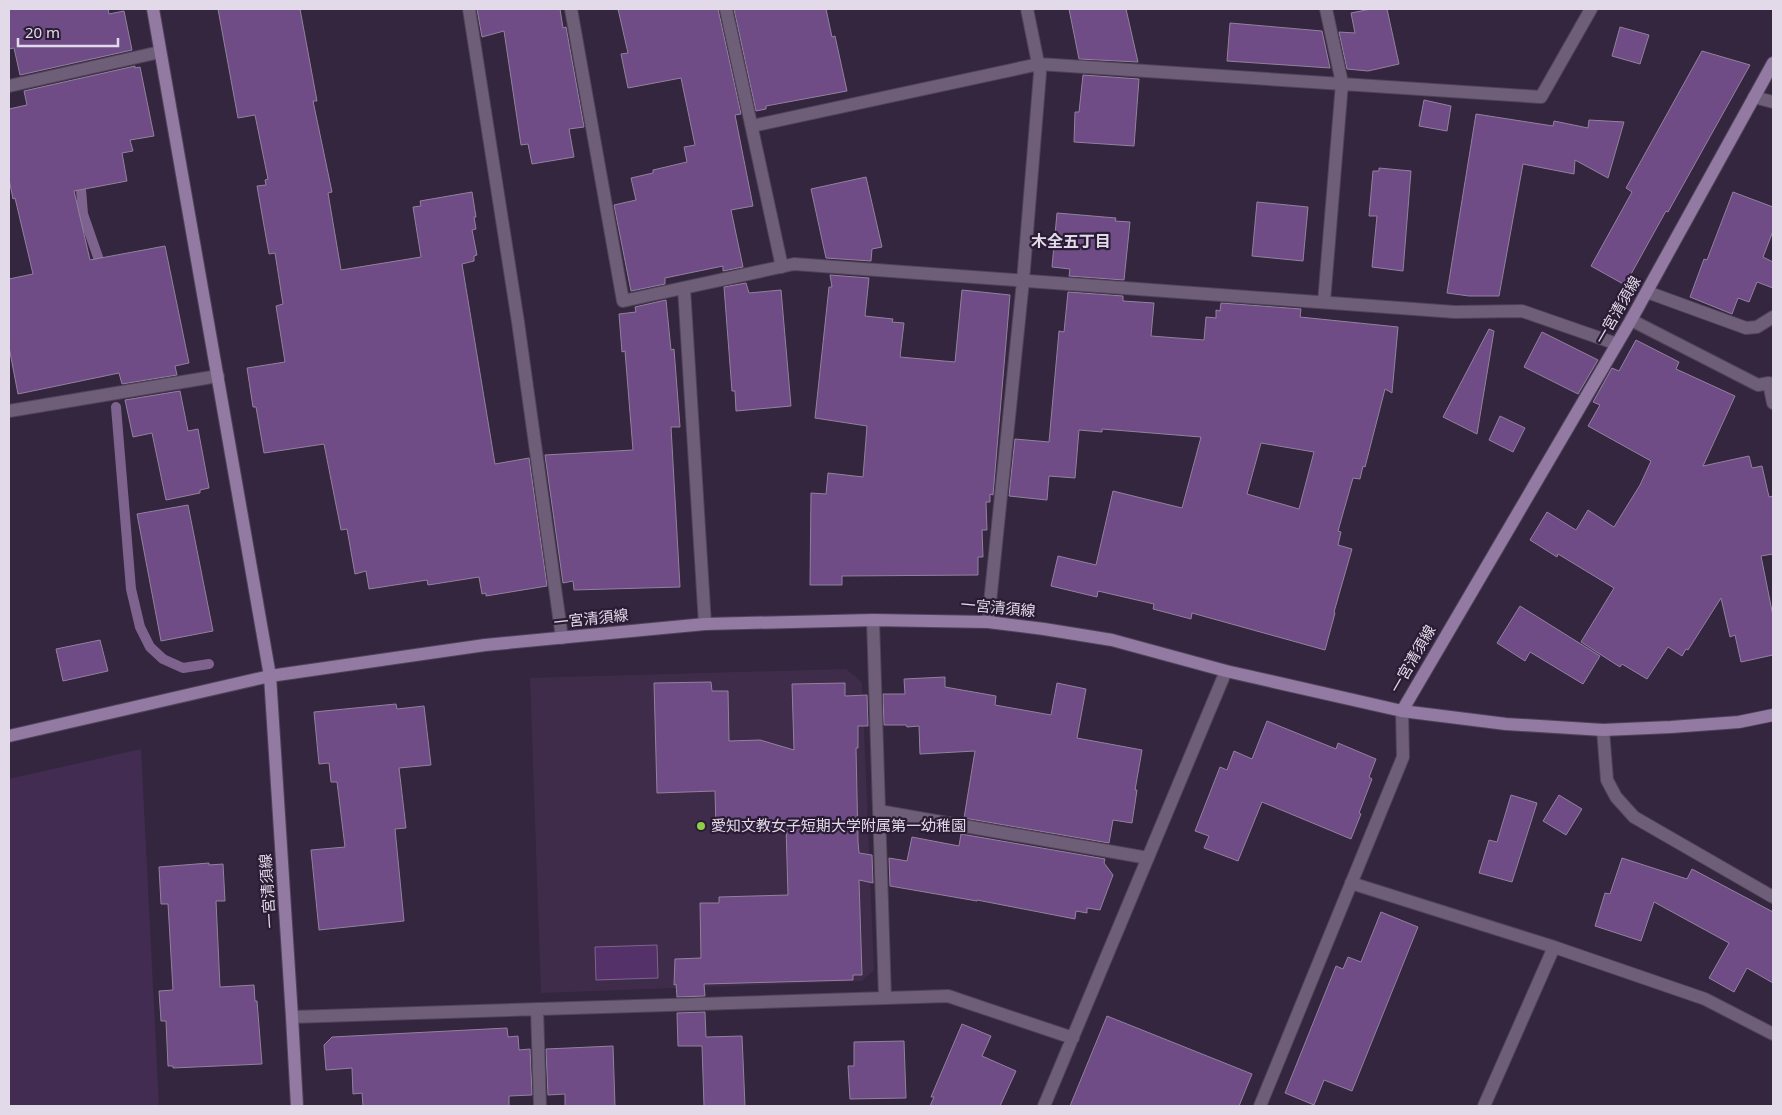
<svg xmlns="http://www.w3.org/2000/svg" width="1782" height="1115" font-family="'Noto Sans','Noto Sans JP',sans-serif">
<style>
.built{fill:#3f2c4b}
.green{fill:#432c52}
.water{fill:#543169;stroke:#7f638f}
.lines{fill:none;stroke-linecap:round;stroke-linejoin:round}
.stream{stroke:#7f638f;stroke-width:10}
.building{fill:#6f4c86;stroke:#92819e;fill-rule:evenodd}
.lane-casing{stroke:#504359;stroke-width:14}
.street-casing{stroke:#504359;stroke-width:14}
.secondary-casing{stroke:#504359;stroke-width:14}
.lane{stroke:#6e5e78;stroke-width:12}
.street{stroke:#6e5e78;stroke-width:12}
.secondary{stroke:#927aa3;stroke-width:12}
.poi-dot{fill:#8cce45;stroke:#2a1c34;stroke-width:2}
.labels{text-anchor:middle;stroke-width:4.5;stroke-linejoin:round;paint-order:stroke}
.street-label{font-size:15px;fill:#e2d9e9;stroke:#2a1c34}
.poi-label{font-size:15px;fill:#e2d9e9;stroke:#2a1c34;text-anchor:start}
.neighbourhood-label{font-size:16px;font-weight:bold;fill:#e2d9e9;stroke:#2a1c34}
</style>
<rect width="100%" height="100%" fill="#34263e"/>
<!-- built -->
<path class="built" d="M846,669L862,682L874,970L862,981L541,993L530,678Z"/>
<!-- green -->
<path class="green" d="M141,749L159,1106H9V779Z"/>
<!-- water -->
<path class="water" d="M657,945L658,978L596,980L595,947Z"/>
<g class="lines">
<!-- stream -->
<path class="stream" d="M80,177L83,214L99,260L101,272
M116,407L131,589L140,627L150,647L163,659L183,668L209,664"/>
</g>
<!-- building -->
<path class="building" d="M9,9H108L109,14L124,11L132,50L20,75L14,48L9,49Z
M218,9H300L317,101H313L332,192L328,193L341,270L421,257L413,207L421,206L420,201L472,192L476,217H474L476,229L472,230L477,255L474,256V261L462,264L495,464L529,458L547,586L486,596V593L482,594L479,577L428,585L427,580L369,589L366,571L355,574L347,529L341,530L324,444L264,453L256,407H253L247,368L285,362L276,306L283,304L275,253L269,254L257,186L266,185L265,180L268,179L255,115L238,118Z
M477,9H560L563,28L566,27L584,127L569,129L574,157L532,164L528,144L521,145L504,31L482,37Z
M618,9H718L741,114L735,115L753,206L731,210L743,267L723,271V266L665,278V284L631,291L614,205L636,200L631,178L653,173V170L687,162L684,147L695,145L681,78L628,88L621,54L628,53Z
M734,9H826L832,37L835,36L847,91L766,106V109L756,111Z
M1069,9H1126L1138,62L1079,59Z
M1371,9H1387L1399,64L1368,71L1347,69L1339,32L1355,33L1351,13Z
M1230,23L1322,31L1330,68L1227,61Z
M1620,27L1649,35L1640,64L1612,56Z
M1702,51L1750,65L1668,212L1666,211L1625,285L1591,266L1632,192L1626,188Z
M135,66V68L140,67L154,136L130,140L133,151L122,153L127,181L74,191L90,260L165,246L189,363L175,366L177,375L122,384L119,373L18,394L9,347V279L33,274L15,198L13,199L9,179V109L27,105L24,91Z
M1083,75L1139,79L1134,146L1074,142L1075,112H1079Z
M1424,100L1451,106L1447,131L1419,126Z
M1476,114L1553,126L1554,121L1588,128L1589,120L1624,122L1608,178L1575,160L1574,174L1523,164L1499,296H1469L1447,293Z
M1379,168L1411,171L1403,271L1372,267L1377,216H1369L1373,171H1379Z
M866,177L882,247L872,249L871,261L826,258L811,189Z
M1733,192L1773,207V231L1763,257L1773,262V288L1757,282L1749,302L1738,298L1732,314L1690,297L1704,259L1707,260Z
M1257,202L1308,207L1303,261L1252,256Z
M1057,213L1116,218L1115,221L1130,222L1124,280L1069,276L1070,269L1052,267Z
M830,275L869,278L865,316L893,319L892,322L904,323L900,357L955,362L962,290L1010,295L993,495L990,494V502H986L987,530H982L983,557H978V575L842,576V585H810L811,493L826,494L828,473L863,477L867,426L815,418L829,287H832Z
M746,283L749,293L781,290L791,406L736,411L735,391H732L724,287Z
M1068,292L1123,296V301L1154,303L1151,336L1204,340L1206,317L1216,318V310L1220,311L1221,303L1301,309L1300,317L1398,327L1392,393L1385,389L1365,467L1363,466L1360,479L1353,478L1338,531L1341,532L1338,545L1352,549L1334,612L1335,613L1325,650L1192,613L1191,619L1153,609L1154,604L1098,591L1097,597L1051,586L1058,556L1096,565L1113,491L1182,508L1201,437L1102,429V432L1079,430L1075,478L1049,476L1047,500L1009,496L1015,439L1049,442L1059,331L1064,332ZM1261,443L1314,452L1299,509L1247,494Z
M666,300L671,350L674,349L680,427H671L680,587L574,590L573,581L563,583L545,455L633,450L625,351L622,352L619,314L636,312L635,307Z
M1489,329L1494,331L1477,434L1443,417Z
M1542,332L1598,360L1578,394L1524,367Z
M1636,340L1679,362L1676,369L1735,396L1703,466L1749,456L1752,468L1762,466L1769,497L1773,496V554L1761,556L1773,616V655L1741,662L1735,635L1730,637L1721,598L1688,650L1686,649L1682,656L1668,647L1647,679L1622,664L1620,667L1581,642L1614,588L1558,554L1557,557L1530,540L1547,512L1576,530L1588,510L1614,527L1640,485L1651,461L1588,426L1600,405L1593,402L1612,368L1619,371Z
M180,391L188,431L198,429L209,488L200,490V493L166,500L152,433L133,437L125,400Z
M1500,416L1525,428L1513,452L1489,440Z
M188,505L213,631L161,641L137,514Z
M1520,606L1600,656L1583,684L1530,652L1525,661L1497,643Z
M100,640L108,671L63,681L56,649Z
M945,677V687L996,696L995,705L1051,715L1057,683L1086,689L1077,738L1142,750L1135,790H1137L1132,823L1113,820L1109,843L964,818L975,751L920,754L919,726L907,727L906,725H884L883,694H905L904,679Z
M711,682L712,691H728L729,741L760,740L794,750L792,684L845,683V696L867,695L868,726H858V748H856L858,842L859,853L872,855L873,883L859,880L862,975H853V980L704,984L705,996L677,997L676,984L674,985L675,959L701,958L700,903H719V897L788,895L786,826L716,828L715,791L657,793L654,683Z
M396,704L397,709L424,706L431,765L399,768L406,828L395,829L404,921L319,930L311,850L345,847L337,782H331L329,763L319,764L314,712Z
M1267,721L1336,749L1338,743L1376,759L1369,777L1372,779L1359,813L1361,814L1351,839L1262,802L1238,861L1204,848L1209,836L1195,831L1220,767L1227,770L1234,751L1252,759Z
M1511,795L1537,803L1512,882L1479,873L1489,840L1497,842Z
M1559,795L1582,809L1566,835L1543,821Z
M961,834L1105,859L1104,863L1113,875L1100,910L1087,908V913L1076,911L1075,919L977,900V901L890,886L889,858L907,861L912,837L959,846Z
M1622,858L1687,879L1692,869L1773,912V983L1747,968L1734,992L1709,978L1729,943L1654,902L1641,941L1595,926L1605,893L1610,894Z
M209,863V865L223,864L225,901H216L220,987L254,985L255,1001H257L262,1064L173,1068V1066H168L166,1021H161L159,991L173,990L168,904H161L159,867Z
M1381,912L1418,927L1352,1091L1324,1080L1314,1105L1285,1093L1336,966L1343,969L1348,957L1361,962Z
M705,1012L706,1037L742,1036L745,1106H704L702,1046H678L677,1013Z
M1107,1016L1252,1074L1239,1106H1070Z
M962,1024L991,1036L982,1056L1016,1071L1000,1106H930L934,1097H931Z
M507,1028L508,1037L518,1036L519,1050L530,1049L532,1095L509,1096V1106H363L362,1093L353,1094L352,1068L326,1070L324,1045L332,1037Z
M904,1041L906,1098L850,1099L848,1066H854V1042Z
M613,1046L615,1106H565V1094L548,1095L546,1049Z"/>
<g class="lines">
<defs>
<path id="lane" d="M1647,292L1746,328L1757,327L1773,317"/>
<path id="street" d="M469,9L518,322L562,638
M571,9L623,301L794,264L1455,312L1522,311L1617,344
M726,9L782,267
M9,86L160,52
M1754,97L1773,102
M752,126L1039,64L1541,97L1591,9
M684,288L705,624
M1324,302L1342,83L1326,9
M1631,320L1758,385L1769,383L1773,403
M9,411L218,376
M873,620L885,998
M988,622L1023,281L1040,73L1027,9
M1603,730L1607,780L1616,797L1634,817L1773,897
M879,811L1148,858
M1351,883L1554,947L1705,999L1773,1034
M537,1009L540,1106
M292,1017L948,996L1073,1038
M1044,1106L1226,671
M1260,1106L1403,757L1402,711
M1484,1106L1554,947"/>
<path id="secondary" d="M153,9L270,676L292,1017L297,1106
M1402,711L1631,320L1773,63
M9,736L270,676L485,645L705,624L873,620L988,622L1044,629L1112,640L1226,671L1402,711L1506,724L1603,730L1671,727L1739,722L1773,715"/>
</defs>
<!-- lane casing -->
<use href="#lane" class="lane-casing"/>
<!-- street casing -->
<use href="#street" class="street-casing"/>
<!-- secondary casing -->
<use href="#secondary" class="secondary-casing"/>
<!-- lane -->
<use href="#lane" class="lane"/>
<!-- street -->
<use href="#street" class="street"/>
<!-- secondary -->
<use href="#secondary" class="secondary"/>
</g>
<!-- markers -->
<circle class="poi-dot" cx="701" cy="826" r="5"/>
<g class="labels">
<!-- street labels -->
<g class="street-label">
<text transform="translate(1618 310) rotate(-60)" y="5">一宮清須線</text>
<text transform="translate(998 608) rotate(5)" y="5">一宮清須線</text>
<text transform="translate(591 619) rotate(-6)" y="5">一宮清須線</text>
<text transform="translate(1413 659) rotate(-60)" y="5">一宮清須線</text>
<text transform="translate(268 891) rotate(-94)" y="5">一宮清須線</text>
</g>
<!-- poi labels -->
<g class="poi-label">
<text x="711" y="831">愛知文教女子短期大学附属第一幼稚園</text>
</g>
<!-- neighbourhood labels -->
<g class="neighbourhood-label">
<text x="1071" y="247">木全五丁目</text>
</g>
</g>
<!-- border -->
<rect width="1782" height="1115" fill="none" stroke="#e2d9e9" stroke-width="20"/>
<!-- scale -->
<path d="M18 38v8h100v-8" fill="none" stroke="#e2d9e9" stroke-width="2.5"/>
<text x="25" y="38" font-size="15" fill="#e2d9e9" stroke="#2a1c34" stroke-width="4" paint-order="stroke">20 m</text>
</svg>
